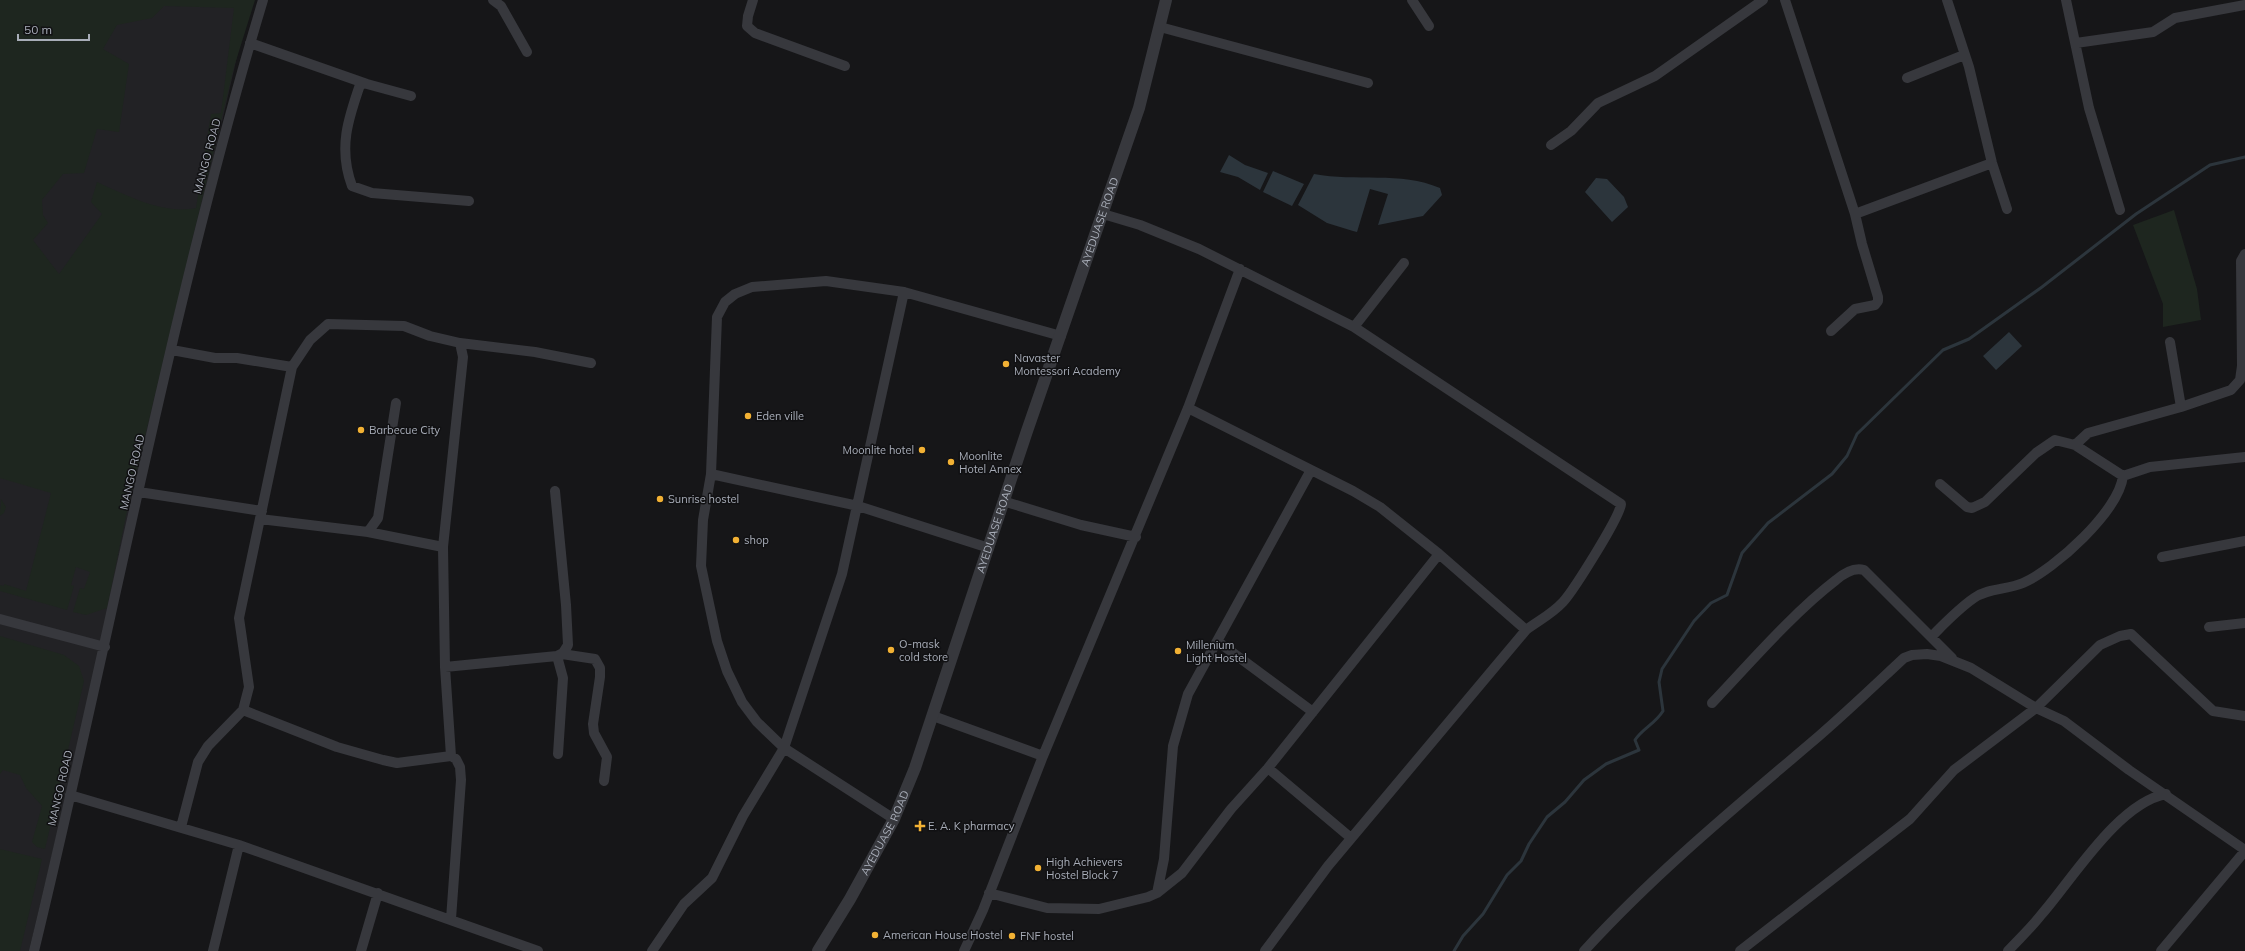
<svg xmlns="http://www.w3.org/2000/svg" width="2245" height="951" font-family="Mulish,sans-serif">
<style>
.built{fill:#222225}
.green{fill:#1e261f;fill-rule:evenodd}
.water{fill:#2c353c}
.lines{fill:none;stroke-linecap:round;stroke-linejoin:round}
.stream{stroke:#2c353c;stroke-width:3}
.minor{stroke:#37383d;stroke-width:10}
.tertiary{stroke:#37383d;stroke-width:12}
.poi-dot{fill:#f2b134;stroke:#111113;stroke-width:1.5}
.labels{text-anchor:middle;stroke-width:3;stroke-linejoin:round;paint-order:stroke}
.street-label{font-size:11px;fill:#a8adb8;stroke:#111113}
.poi-label{font-size:11px;fill:#a8adb8;stroke:#111113;text-anchor:start}
</style>
<rect width="100%" height="100%" fill="#161618"/>
<!-- built -->
<path class="built" d="M0,0H250L83,726L29,951H0Z"/>
<!-- green -->
<path class="green" d="M0,0H255L234,67L127,511L107,608L86,615L73,612L80,588L84,589L90,572L76,567L71,585L74,586L67,610L0,591V585L4,586V584L26,591L51,493L0,478ZM164,6L234,8L221,113L211,114L196,208C163,215 126,195 97,182L91,202L102,214L59,274L33,240L48,223L43,215L42,200L63,174L84,173L97,129L119,132L129,64L103,49L117,25L152,18Z
M2174,210L2197,289L2201,320L2163,327V304L2133,225Z
M1,499L6,507L4,513L0,516Z
M0,636L64,655L79,666L84,681L45,849L37,847L32,842L42,806L26,788L20,775L3,770L0,774Z
M0,849L42,859L20,951H0Z"/>
<!-- water -->
<path class="water" d="M1229,155L1245,165L1268,173L1260,190L1238,177L1220,172Z
M1273,171L1304,184L1292,206L1263,192Z
M1314,174C1356,182 1400,171 1440,188L1442,195L1423,216L1378,225L1388,194L1370,189L1357,232L1353,231L1327,223L1298,205Z
M1596,178L1607,179L1624,197L1628,207L1612,222L1585,192Z
M2009,332L2022,346L1996,370L1983,356Z"/>
<g class="lines">
<!-- stream -->
<path class="stream" d="M1454,951L1463,936L1483,914L1507,875L1521,861L1529,844L1547,817L1565,802L1584,780L1606,764L1639,750L1635,740C1643,728 1655,724 1663,711L1659,682L1662,669L1694,621L1711,603L1727,595L1742,553L1768,523L1832,474L1847,456L1857,434L1943,350L1969,339L2042,287L2136,214L2210,165L2245,157"/>
<!-- minor -->
<path class="minor" d="M493,0L501,6L527,52
M753,0L748,16L747,26L755,33L845,66
M1412,0L1429,26
M1785,0L1855,214L1862,244L1878,297V301L1875,305L1855,309L1831,331
M1947,0L1969,67L1992,163L2007,209
M2066,0L2089,108L2120,210
M1160,27L1368,83
M250,43L367,84L411,96
M2076,43L2153,32L2175,18L2245,5
M1907,78L1964,55
M361,82C348,119 338,148 352,186L372,193L469,201
M1551,145L1571,131L1598,103L1655,76L1763,0
M1103,214L1140,225L1199,249L1354,327L1621,504C1620,517 1573,591 1563,602C1552,614 1538,621 1526,630L1328,866L1265,951
M1855,214L1992,163
M1354,327L1404,263
M172,350L215,358H237L292,367
M2181,407L2231,390L2240,380L2242,366L2241,261L2245,254
M1188,408L1353,491L1380,507L1439,554L1526,630
M2075,445L2088,433L2181,407L2170,342
M711,474L858,506L989,548
M1940,484L1967,507L1972,508L1985,502L2036,453L2055,440L2075,445L2123,476L2150,467L2245,457
M139,492L262,511
M1003,501L1081,525L1136,537
M260,519L368,532L443,547
M368,532L378,518L396,403
M2162,557L2245,541
M0,619L105,647
M2209,627L2245,623
M1931,637C1944,624 1958,609 1974,598C1988,588 2007,590 2023,583C2055,569 2119,511 2123,476
M1217,641L1313,712
M562,654L595,659L600,668V677L593,724L594,733L607,757L604,781
M557,656L563,678L558,754
M445,667L557,656L563,653L568,645L566,605L555,491
M1712,703C1750,663 1793,613 1836,580C1843,574 1854,567 1864,570L1952,658
M243,710L337,747L383,760L397,763L451,756L456,759L460,767L461,780L451,919
M933,716L1043,756
M451,756L445,667L443,547L463,357L460,343
M1268,768L1351,838
M70,795L239,845L538,951
M894,819L784,748L757,722L742,702L727,671L717,641L701,566L703,520L711,474L717,317L725,302L735,294L752,287L826,281L904,292L1061,336
M181,827L198,762L208,746L243,710L249,687L239,618L292,367L310,340L328,324L404,326L430,336L460,343L535,352L591,363
M989,893L1047,908L1099,909L1148,897L1157,893L1182,873L1231,809L1268,768L1439,554
M1157,893L1164,859L1173,746L1188,694L1311,470
M34,951C111,634 169,312 263,0
M213,951L239,845
M361,951L378,893
M652,951L684,904L712,878L743,816L784,748L842,574L904,292
M964,951L983,910L1043,756L1188,408L1240,269
M1584,951C1656,872 1738,805 1819,736C1848,711 1876,684 1904,658L1912,655L1927,654L1941,656L1971,668L2036,708L2064,721L2129,770L2245,850
M1740,951L1910,819L1954,770L2036,708L2100,645L2120,636L2131,634L2213,711L2245,716
M2008,951C2019,939 2031,928 2041,915C2072,880 2118,803 2166,794
M2161,951L2245,851"/>
<!-- tertiary -->
<path class="tertiary" id="s1" d="M818,951L850,899L894,819L915,768L1027,431L1139,108L1166,0"/>
</g>
<!-- markers -->
<g class="poi-dot">
<circle cx="1006" cy="364" r="4"/>
<circle cx="748" cy="416" r="4"/>
<circle cx="361" cy="430" r="4"/>
<circle cx="922" cy="450" r="4"/>
<circle cx="951" cy="462" r="4"/>
<circle cx="660" cy="499" r="4"/>
<circle cx="736" cy="540" r="4"/>
<circle cx="891" cy="650" r="4"/>
<circle cx="1178" cy="651" r="4"/>
<path d="M918 820h4v4h4v4h-4v4h-4v-4h-4v-4h4z"/>
<circle cx="1038" cy="868" r="4"/>
<circle cx="875" cy="935" r="4"/>
<circle cx="1012" cy="936" r="4"/>
</g>
<g class="labels">
<!-- street labels -->
<g class="street-label">
<text transform="translate(207 156) rotate(-75)" y="4">MANGO ROAD</text>
<text dy="4" stroke="none"><textPath href="#s1" startOffset="784">AYEDUASE ROAD</textPath></text>
<text transform="translate(132 472) rotate(-77)" y="4">MANGO ROAD</text>
<text dy="4" stroke="none"><textPath href="#s1" startOffset="460">AYEDUASE ROAD</textPath></text>
<text transform="translate(60 788) rotate(-77)" y="4">MANGO ROAD</text>
<text dy="4" stroke="none"><textPath href="#s1" startOffset="136">AYEDUASE ROAD</textPath></text>
</g>
<!-- poi labels -->
<g class="poi-label">
<text x="1014" y="362">Navaster<tspan x="1014" dy="13">Montessori Academy</tspan></text>
<text x="756" y="420">Eden ville</text>
<text x="369" y="434">Barbecue City</text>
<text x="914" y="454" text-anchor="end">Moonlite hotel</text>
<text x="959" y="460">Moonlite<tspan x="959" dy="13">Hotel Annex</tspan></text>
<text x="668" y="503">Sunrise hostel</text>
<text x="744" y="544">shop</text>
<text x="899" y="648">O-mask<tspan x="899" dy="13">cold store</tspan></text>
<text x="1186" y="649">Millenium<tspan x="1186" dy="13">Light Hostel</tspan></text>
<text x="928" y="830">E. A. K pharmacy</text>
<text x="1046" y="866">High Achievers<tspan x="1046" dy="13">Hostel Block 7</tspan></text>
<text x="883" y="939">American House Hostel</text>
<text x="1020" y="940">FNF hostel</text>
</g>
</g>
<!-- scale -->
<path d="M18 34v6h71v-6" fill="none" stroke="#a8adb8" stroke-width="2"/>
<text x="24" y="34" font-size="12" fill="#a8adb8" stroke="#111113" stroke-width="3" paint-order="stroke">50 m</text>
</svg>
